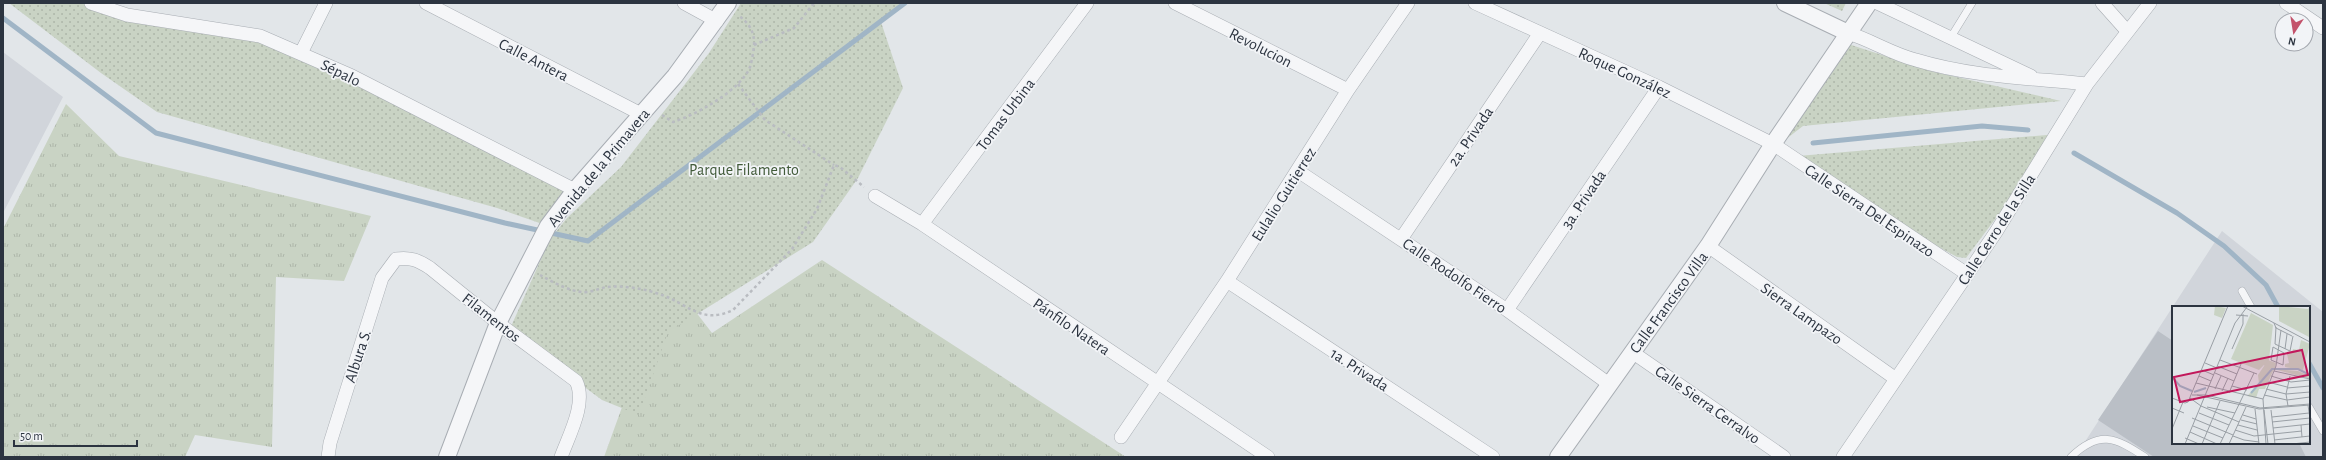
<svg xmlns="http://www.w3.org/2000/svg" width="2326" height="460" font-family="'Alegreya Sans',sans-serif">
<style>
.built{fill:#d1d5db;fill-rule:evenodd}
.grass{fill:url(#grass-tufts)}
.park{fill:url(#park-dots)}
.lines{fill:none;stroke-linecap:round;stroke-linejoin:round}
.stream{stroke:#a0b5c6;stroke-width:5}
.building{fill:#babfc6}
.service-casing{stroke:#a8adb3;stroke-width:8}
.minor-casing{stroke:#a8adb3;stroke-width:14}
.tertiary-casing{stroke:#a8adb3;stroke-width:18}
.path{stroke:#b9bcc1;stroke-width:2.5;stroke-dasharray:3 3;stroke-linecap:butt}
.service{stroke:#f5f6f8;stroke-width:7}
.minor{stroke:#f5f6f8;stroke-width:13}
.tertiary{stroke:#f5f6f8;stroke-width:16}
.labels{text-anchor:middle;stroke-width:3.5;stroke-linejoin:round;paint-order:stroke}
.street-label{font-size:16px;fill:#2c3440;stroke:#f2f4f7}
.park-label{font-size:16px;fill:#425b3a;stroke:#f2f4f7}
.inset-river{fill:none;stroke:#a0b5c6;stroke-width:2}
.inset-road{fill:none;stroke:#999fa5;stroke-width:1}
.view{fill:#c2185b;fill-opacity:0.15;stroke:#c2185b;stroke-width:2}
.inset-edge{fill:none;stroke:#2c3440;stroke-width:2}
</style>
<defs>
<pattern id="grass-tufts" width="24" height="20" patternUnits="userSpaceOnUse"><rect width="24" height="20" fill="#c9d3c4"/><path d="M3 7l-1-3M5 7V3M7 7l1-3M15 17l-1-3M17 17v-4M19 17l1-3" fill="none" stroke="#adb6a9"/></pattern>
<pattern id="park-dots" width="8" height="8" patternUnits="userSpaceOnUse"><rect width="8" height="8" fill="#c9d3c4"/><path d="M2 2h.1M6 6h.1" fill="none" stroke="#adb6a9" stroke-width="1.8" stroke-linecap="round"/></pattern>
</defs>
<rect width="100%" height="100%" fill="#e2e6e9"/>
<!-- built -->
<path class="built" d="M3,52L63,97L3,213Z
M2222,231L2323,312V457H2075ZM2173,307H2309V443H2173Z"/>
<!-- grass -->
<path class="grass" d="M66,104L119,156L371,216L344,281L276,277L272,447L195,435L185,457H3V229Z
M822,260L1126,457H604L669,277L712,333Z"/>
<!-- park -->
<path class="park" d="M9,3H91L260,36L575,190L548,226L497,208L157,112L101,73Z
M741,3H905L881,22L903,88L858,178L813,242L668,332L639,415L602,400L509,331L550,239L567,218L621,167L709,53Z
M1824,3H1846L1842,11Z
M1845,43L1935,72L2061,101L1803,126L1781,143Z
M2059,134L1966,258L1957,257L1813,178L1798,156Z"/>
<g class="lines">
<!-- stream -->
<path class="stream" d="M3,18L156,133L505,223L588,241L905,3
M1813,143L1982,126L2028,130
M2074,153L2177,213L2224,246L2266,285L2278,307
M2309,363L2323,388"/>
</g>
<!-- building -->
<path class="building" d="M2158,331L2173,341V443H2299L2306,457H2154L2098,420Z"/>
<g class="lines">
<defs>
<path id="service" d="M1951,37L1972,3
M2242,291L2251,307
M2309,407L2323,431
M2071,457C2099,430 2115,437 2145,457"/>
<path id="minor" d="M91,3L127,15L260,36L352,76L575,190
M426,3L643,115
M684,3L717,21
M1175,3L1348,90
M1475,3L1659,87L1773,144L1967,274
M1877,3L2031,76
M2102,3L2127,31
M2286,3L2323,28
M1848,33C1871,40 1892,54 1916,60C1972,77 2029,78 2087,84
M301,53L326,3
M1298,171L1507,310L1609,384
M875,196L922,224L1268,457
M922,224L1087,3
M1401,239L1540,33
M1708,246L1896,379
M1227,281L1493,457
M1507,310L1659,87
M1632,352L1784,457
M1121,437L1227,281L1348,90L1408,3
M328,457L330,443L382,278L396,259C410,257 418,260 430,268L498,323L576,381C587,403 569,435 561,457
M1843,457L1996,232L2087,84L2150,3"/>
<path id="tertiary" d="M1785,3L1848,33
M447,457L498,323L548,226L575,190L675,76L728,3
M1558,457L1708,246L1773,144L1869,3"/>
</defs>
<!-- service casing -->
<use href="#service" class="service-casing"/>
<!-- minor casing -->
<use href="#minor" class="minor-casing"/>
<!-- tertiary casing -->
<use href="#tertiary" class="tertiary-casing"/>
<!-- path -->
<path class="path" d="M754,45L794,28L814,3
M738,84L765,120L834,165
M662,115L673,122C696,115 741,90 750,67C752,61 753,53 754,46C755,32 749,23 738,15
M540,275C553,282 568,291 583,292C591,293 599,288 607,287C624,285 646,289 662,295C688,304 702,325 733,310L792,249L817,209L834,165L840,167L864,187"/>
<!-- service -->
<use href="#service" class="service"/>
<!-- minor -->
<use href="#minor" class="minor"/>
<!-- tertiary -->
<use href="#tertiary" class="tertiary"/>
</g>
<g class="labels">
<!-- street labels -->
<g class="street-label">
<text transform="translate(1261 47) rotate(27)" y="6">Revolucion</text>
<text transform="translate(534 59) rotate(27)" y="6">Calle Antera</text>
<text transform="translate(341 72) rotate(26)" y="6">Sépalo</text>
<text transform="translate(1625 72) rotate(25)" y="6">Roque González</text>
<text transform="translate(1005 114) rotate(-53)" y="6">Tomas Urbina</text>
<text transform="translate(1470 136) rotate(-56)" y="6">2a. Privada</text>
<text transform="translate(598 167) rotate(-50)" y="6">Avenida de la Primavera</text>
<text transform="translate(1283 194) rotate(-58)" y="6">Eulalio Guitierrez</text>
<text transform="translate(1583 199) rotate(-56)" y="6">3a. Privada</text>
<text transform="translate(1870 210) rotate(34)" y="6">Calle Sierra Del Espinazo</text>
<text transform="translate(1996 229) rotate(-57)" y="6">Calle Cerro de la Silla</text>
<text transform="translate(1455 275) rotate(34)" y="6">Calle Rodolfo Fierro</text>
<text transform="translate(1668 302) rotate(-54)" y="6">Calle Francisco Villa</text>
<text transform="translate(1802 313) rotate(35)" y="6">Sierra Lampazo</text>
<text transform="translate(492 317) rotate(38)" y="6">Filamentos</text>
<text transform="translate(1072 326) rotate(34)" y="6">Pánfilo Natera</text>
<text transform="translate(357 356) rotate(-72)" y="6">Albura S.</text>
<text transform="translate(1360 369) rotate(33)" y="6">1a. Privada</text>
<text transform="translate(1708 404) rotate(35)" y="6">Calle Sierra Cerralvo</text>
</g>
<!-- park labels -->
<g class="park-label">
<text x="744" y="175">Parque Filamento</text>
</g>
</g>
<!-- overview -->
<g transform="translate(2172 306)">
<rect width="138" height="138" fill="#e2e6e9"/>
<path d="M107,0L136,3L138,0L137,31L107,15ZM79,7L101,19L96,62L92,59L87,64L59,53ZM129,34L138,38L131,64L113,61V58L117,57L115,48L120,47L121,43L127,44Z" fill="#c9d3c4"/>
<path d="M96,54L104,57L103,63L126,65L138,70V73L102,63L93,83H87L84,92L75,90L87,78L86,69Z" fill="#c9d3c4"/>
<path d="M43,0L54,2L50,12L42,9Z" fill="#c9d3c4"/>
<path class="inset-river" d="M0,71L8,80L20,85M22,86L34,82M79,87L100,63H126L138,69"/>
<path class="inset-road" d="M70,0L138,36M64,9L76,10M102,17L104,22L120,30M104,21L103,38L118,45L121,30M101,41L112,47L111,59L99,54ZM60,43L71,18V8M113,43L115,28M48,54L85,68M33,57L45,62M45,60L65,68M30,64L42,69M102,65L138,73M43,67L62,75M27,70L39,75M99,70L119,76L138,74M96,76L115,81M24,77L91,93M60,80L75,84M115,82L138,80M43,83L49,70M94,83L114,88M50,85L56,72M57,87L69,58M114,88L138,86M20,89H34L88,102L138,98M25,89L87,103L138,99M92,89L115,94L138,91M0,92L13,97L16,96L56,0M18,92L29,100L67,116M136,99L138,113M116,100L114,88L118,70M35,101L63,107M0,102L12,107M83,103L87,138M92,104L96,138M99,104L103,138M27,107L57,119M71,109L84,113M100,111L137,107M20,112L61,129M69,114L85,118M100,116L138,112M66,119L85,124M129,119L130,131M21,120L51,132M101,122L138,118M0,123L11,96M63,124L82,130L130,125M18,126L45,138M61,130L72,134L87,136M13,132L27,138M102,134L138,130M13,138L63,17L75,1M30,138L48,95M48,138L82,67M57,138L74,101M94,138L91,93L104,60L109,24M120,138L138,136"/>
<path class="view" d="M130,44L136,69L8,96L2,71Z"/>
<rect width="138" height="138" class="inset-edge"/>
</g>
<!-- border -->
<rect width="2326" height="460" fill="none" stroke="#2c3440" stroke-width="8"/>
<!-- north arrow -->
<g transform="translate(2294 32) rotate(192)"><circle r="19" fill="#f2f4f7" stroke="#a3a7ae"/>
<path d="M0-3L7 15L0 10L-7 15Z" fill="#c3526b"/>
<text y="-6" font-size="11" font-weight="bold" text-anchor="middle" fill="#2c3440">N</text>
</g>
<!-- scale -->
<path d="M14 440v6h123v-6" fill="none" stroke="#2c3440" stroke-width="2"/>
<text x="20" y="440" font-size="12" fill="#2c3440" stroke="#f2f4f7" stroke-width="3" paint-order="stroke">50 m</text>
</svg>
